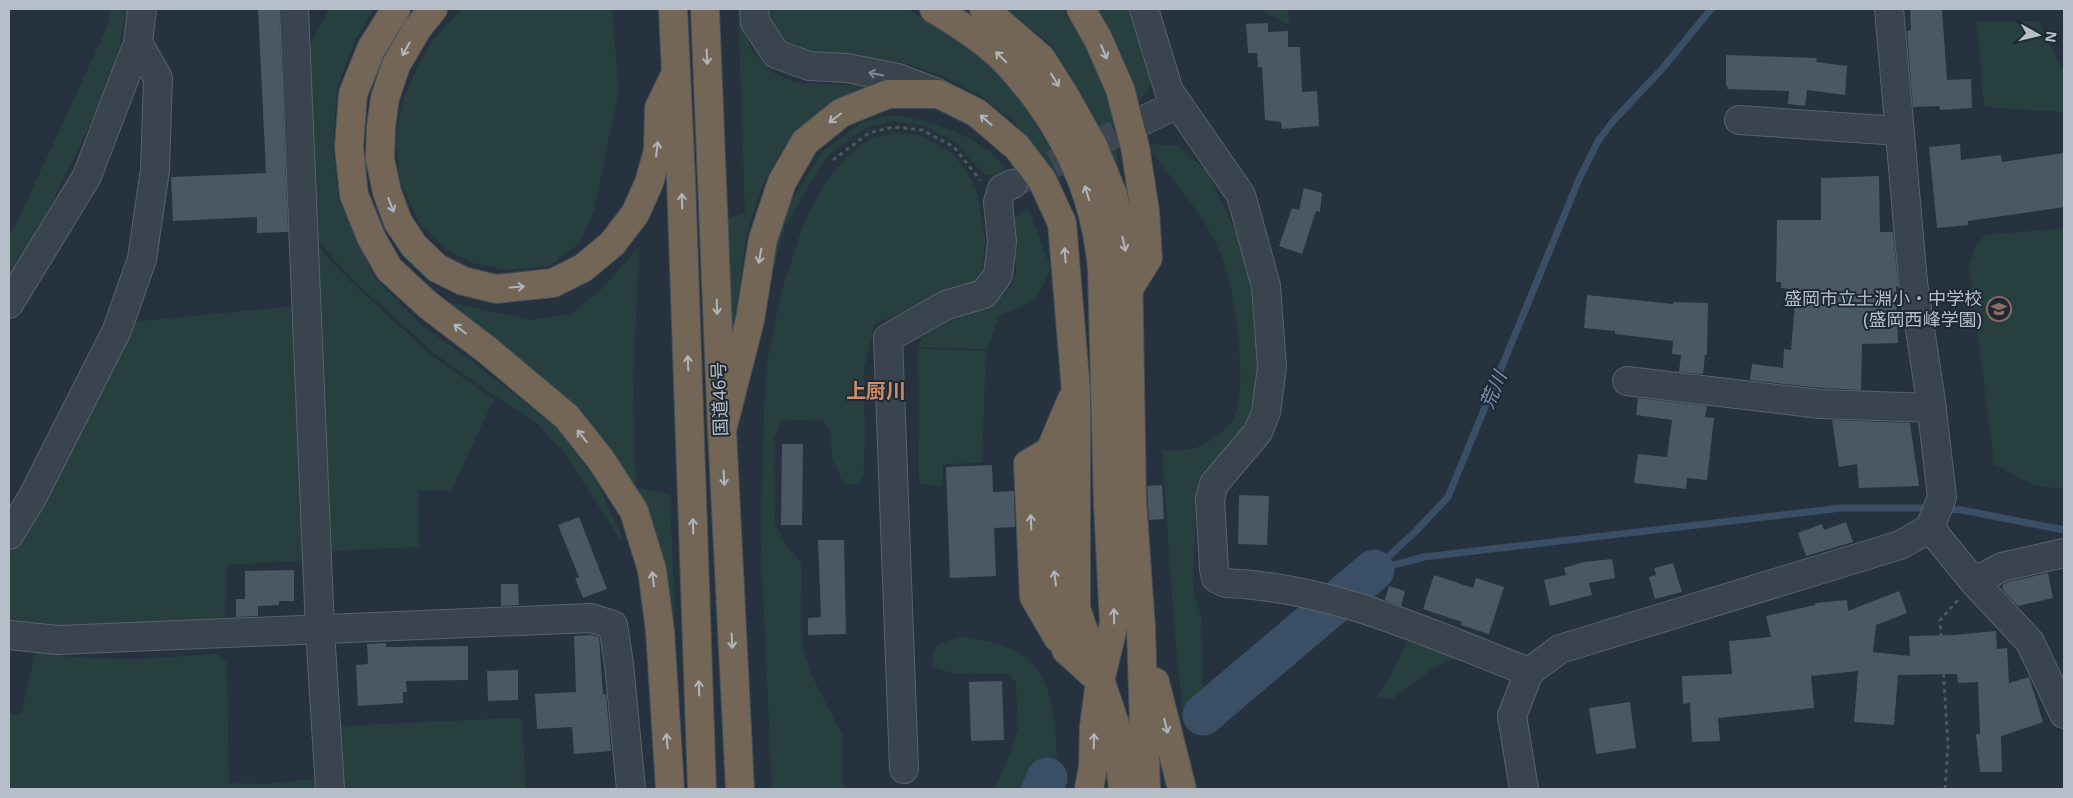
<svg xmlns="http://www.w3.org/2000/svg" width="2073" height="798" font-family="'Noto Sans','Noto Sans JP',sans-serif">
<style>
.green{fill:#283f3f}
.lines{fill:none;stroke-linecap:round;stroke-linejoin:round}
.stream{stroke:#3a4f65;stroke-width:7}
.river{stroke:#3a4f65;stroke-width:41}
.building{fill:#4a5864}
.minor-tunnel{stroke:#3c4753;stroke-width:28;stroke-dasharray:28 14;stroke-linecap:butt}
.minor-casing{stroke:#58626c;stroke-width:30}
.highway-casing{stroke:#454f59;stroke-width:30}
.path{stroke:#465b5c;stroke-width:3;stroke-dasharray:4 4;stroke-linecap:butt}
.minor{stroke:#3a444e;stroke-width:28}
.highway{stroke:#746657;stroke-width:28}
.oneway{stroke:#afb6be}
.oneway2{stroke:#7e8892}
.labels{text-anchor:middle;stroke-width:4;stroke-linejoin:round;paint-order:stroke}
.poi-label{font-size:18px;fill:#b6bfc9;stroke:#1f2933;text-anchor:end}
.street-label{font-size:18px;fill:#b6bfc9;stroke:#1f2933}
.water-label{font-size:19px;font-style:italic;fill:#7792ab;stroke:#1f2933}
.quarter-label{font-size:20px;font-weight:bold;fill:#d18d69;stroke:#1f2933}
</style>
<rect width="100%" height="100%" fill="#26323e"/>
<!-- green -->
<path class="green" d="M111,9H126L120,45L104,95L43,221L9,278V234L16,224L107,27Z
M329,9H374L355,41L337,88L333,148L339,201L375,278L422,326L467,357L561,431L595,479L621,534L622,542L562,450L533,420L497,398L435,354L352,279L314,237L300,63Z
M463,9H612L619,90L594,210L580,243L549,266L505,270L473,263L446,250L419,223L400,181L395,138L404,98L416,70L432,41Z
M738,9L751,50L772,72L797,83L864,86L812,117L784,146L763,184L746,236L735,323L731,337L728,218L745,213Z
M768,9H907L958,38L986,61L1019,98L1050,149L1070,209L1046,161L1012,120L981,96L943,76L904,63L858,56L814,55L793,49L779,37L768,15Z
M1006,9H1063L1091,55L1111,107L1122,187L1097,121L1053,46Z
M1098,9H1132L1153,76L1147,92L1136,103L1112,35Z
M1259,9H1287L1291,26Z
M1977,21H2038L2064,72V112L1984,107Z
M895,115C929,121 961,130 989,151C997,157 1004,167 1011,174L1001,177L985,174L972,162L958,143L925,126L894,121L865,128L827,156L785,226L765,303L773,245L782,216L823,151L864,121Z
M895,133L919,135L952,153L964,168L977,190L985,242L983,265L975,282L942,292L911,308L875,324L864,368L865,446L863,477L855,485L843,483L832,457L830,429L821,419L782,421L774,439L775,525L788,547L801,563L802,647L811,674L842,734L843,789H772L761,548L764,409L767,363L781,292L804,222L828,178L847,157L870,138Z
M1152,144L1177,146L1206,169L1240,241L1254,302L1258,381L1248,424L1237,440L1200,478L1196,505L1193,589L1201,617L1204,704L1183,714L1174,626L1162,451C1171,450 1183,451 1192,449C1205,445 1222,434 1230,424C1252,398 1234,287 1222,257C1207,218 1175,183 1150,150Z
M1028,207L1051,269L1035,300L999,317L987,349L918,347L925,331L949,315L988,309L1012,286L1016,271L1011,220Z
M2064,228V489H2062L2033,485L1994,464L1969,265L1975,248L1985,235Z
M312,241L350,281L432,356L494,399L451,491H418L419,547L324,551Z
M639,247L633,389L636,487L670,495L675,621L647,510L591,424L569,404L450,309L448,302L533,320L570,314L597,294Z
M296,306L311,560L227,565L225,627L70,635L9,623V556L130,322Z
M918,349L986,351L982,463L943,464V486L919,484Z
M960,636C985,640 1011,644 1031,661C1058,685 1057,755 1058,789H994L1009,758L1018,728L1016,683L1008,673C983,673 954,678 932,666L933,654L937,645Z
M1408,641L1456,658L1432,669L1392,699L1375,698L1386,684Z
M35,652L79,658L137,659L216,654L227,663L229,783L262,784L314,779L315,789H9V714L21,715Z
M517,718L522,720L526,789H337L338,726Z"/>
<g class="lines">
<!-- stream -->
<path class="stream" d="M1944,509L1962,510L2064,530
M1376,568L1415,532L1448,497L1580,177L1598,141L1614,120L1662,69L1711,9
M1374,570L1424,557L1841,508H1931"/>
<!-- river -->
<path class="river" d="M1203,715L1374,570
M1042,789L1047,778"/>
</g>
<!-- building -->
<path class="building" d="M258,9H279L288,232L257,233V217L173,221L171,177L266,173Z
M1910,9H1942L1947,80L1971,79L1972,108L1940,110L1939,106L1913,107L1907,31L1911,30Z
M1268,23V32L1288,31V47H1300L1302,92L1317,91L1319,126L1282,129L1281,122L1265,120L1262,67H1258L1257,53H1248L1246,24Z
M1726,55L1817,58L1816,62L1847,66L1845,95L1807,90L1805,106L1788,104L1789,91L1727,89L1728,86H1726Z
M1960,144L1961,160L2001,155L2002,162L2064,153V207L1968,221V225L1937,228L1929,147Z
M1879,176L1880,232H1893L1898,286H1896L1898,343L1862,344L1861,390L1821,388L1750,380L1752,364L1783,368L1784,349L1791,350L1796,290L1781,288V282H1776L1777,220H1821V178Z
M1304,188L1322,193L1320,212L1316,211L1302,254L1279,246L1292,208L1299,210Z
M1587,295L1673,304L1674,302L1708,303L1707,355H1705L1703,374L1679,372L1681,355L1672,354L1673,341L1615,334V331L1584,328Z
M1638,398L1707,406L1705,417L1714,418L1707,480L1687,478L1686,489L1634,483L1638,454L1667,457L1672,420L1636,415Z
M1832,420L1910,423L1919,486L1859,488L1857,464L1839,467Z
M782,444H803L802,525H781Z
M992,465L993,492L1014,491L1015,527L994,528L996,576L950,578L946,467Z
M1162,485L1164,519L1149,520L1147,486Z
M1239,495L1269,496L1267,545L1238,544Z
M579,517L607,589L583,598L575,578L579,577L558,525Z
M1846,522L1853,542L1806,556L1798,533L1822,524L1824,530Z
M818,540H844L846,634L808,635V618L821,617Z
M1612,559L1615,578L1589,583L1592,595L1550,606L1544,580L1566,575L1564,568L1584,562Z
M1673,563L1682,592L1655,599L1649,577L1656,575L1654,568Z
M294,570V601H279V605L258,606V616L236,617V599H245V571Z
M2048,573L2053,598L2018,606L2003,590L2002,585L2008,582Z
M1434,575L1473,588L1476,578L1504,587L1489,634L1461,625L1462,622L1423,609Z
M501,584H518L519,605L501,606Z
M1389,586L1405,591L1401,606L1385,600Z
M1899,591L1907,613L1876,625L1873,652L1910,656L1909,636L1954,635L1996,631L1997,649L2007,648L2009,683L2029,677L2043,722L2001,736L2002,772H1980L1976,734H1980L1978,682L1958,683L1957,674L1898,675L1894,725L1854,722L1858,671L1811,676L1814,708L1718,718L1720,741L1692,742L1690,703L1683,704L1682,676L1732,674L1729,641L1771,637L1766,616L1815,605V603L1847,600L1848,611Z
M592,635L599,637L603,694H606L611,751L574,754L572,727L537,729L535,694L576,692L574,636Z
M386,643V647L468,646V680L406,681L407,692H403V703L358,706L356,665L368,664L367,644Z
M518,670V700L488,701L487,671Z
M1002,681L1004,740L971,741L969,682Z
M1630,702L1636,748L1596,754L1589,708Z"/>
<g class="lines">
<!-- minor-tunnel -->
<path class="minor-tunnel" d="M1015,183L1144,120"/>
<defs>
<path id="minor" d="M294,9L320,630L330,789
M754,9L755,22L776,54L809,66L847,68L898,78L937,93
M1144,9L1169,91L1241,195L1266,286L1272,367L1266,412L1258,432L1214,484L1210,499L1214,569L1216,578L1225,583C1333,587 1430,634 1529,672
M1144,120L1178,104
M1739,120L1899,131
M9,304L87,176L138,43L142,9
M1627,381L1820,404L1932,408
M1930,528L1974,582L2002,567L2064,553
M9,535L32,498L117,330L142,259L155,170L158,78L138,43
M1974,582L2030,642L2064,714
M9,635L58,640L591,618L613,625L619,664L631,789
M904,769L888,338L946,305L984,294L998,275L1002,242L998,202L1002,189L1013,184
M1524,789L1512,716L1529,672L1560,649L1900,545L1930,528L1942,497L1931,402L1913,282L1889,9"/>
<path id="highway" d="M396,9L371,49L353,94L349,147L354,195L371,237L389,269L428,305L487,350L567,417L601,460L634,511L652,570L660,631L670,789
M433,9L417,29L396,65L385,98L381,127L380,159L387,192L398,222L414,246L437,268L463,281L496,289L553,283L583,268L612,244L635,214L649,183L658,151L659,108L676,73
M673,9L681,179L702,789
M705,9L722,430L740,789
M934,9C956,22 978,36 997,53C1011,65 1023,81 1035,96C1074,149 1096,203 1102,269L1108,505L1114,623L1100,681L1094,726L1093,767L1089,789
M984,9L1041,58L1065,96L1093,146L1113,195L1128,261L1132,499L1141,628L1146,789
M1081,9L1098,39L1120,89L1135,147L1145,211L1148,258L1128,290
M1072,399L1050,451L1054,574L1066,650L1099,680
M722,430L750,320L763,239L782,182L805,142L841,113L888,94H939L977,113L1017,147L1042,180L1062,223L1076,391V608L1116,727L1123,789
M1050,451L1028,464L1034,597L1058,638
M1155,682L1182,789"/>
</defs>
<!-- minor casing -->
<use href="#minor" class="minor-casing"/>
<!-- highway casing -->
<use href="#highway" class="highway-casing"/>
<!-- path -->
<path class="path" d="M833,160L869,133L893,127L922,130L954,147L980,180
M1945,789L1948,745L1940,620L1958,600"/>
<!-- minor -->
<use href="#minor" class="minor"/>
<!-- highway -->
<use href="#highway" class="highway"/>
</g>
<!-- one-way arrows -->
<defs><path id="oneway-shaft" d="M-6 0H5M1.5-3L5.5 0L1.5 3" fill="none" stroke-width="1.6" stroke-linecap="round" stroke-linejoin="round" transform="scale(1.25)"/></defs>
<g class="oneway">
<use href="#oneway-shaft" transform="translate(406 49) rotate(119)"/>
<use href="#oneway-shaft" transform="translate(1104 52) rotate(67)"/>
<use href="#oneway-shaft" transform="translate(707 57) rotate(87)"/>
<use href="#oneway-shaft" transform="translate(1001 57) rotate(-135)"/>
<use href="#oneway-shaft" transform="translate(1055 80) rotate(58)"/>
<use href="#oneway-shaft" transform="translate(835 118) rotate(143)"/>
<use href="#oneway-shaft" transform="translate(986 120) rotate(-139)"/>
<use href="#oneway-shaft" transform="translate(657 149) rotate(-83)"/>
<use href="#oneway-shaft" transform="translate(1087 193) rotate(-107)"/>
<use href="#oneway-shaft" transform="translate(682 201) rotate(-92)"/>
<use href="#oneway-shaft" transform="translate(391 205) rotate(69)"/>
<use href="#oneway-shaft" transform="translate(1124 244) rotate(77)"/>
<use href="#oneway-shaft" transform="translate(1065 255) rotate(-95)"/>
<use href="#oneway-shaft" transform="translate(760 256) rotate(100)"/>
<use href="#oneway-shaft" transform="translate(517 287) rotate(-4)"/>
<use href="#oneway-shaft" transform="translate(717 307) rotate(88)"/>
<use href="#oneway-shaft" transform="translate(460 329) rotate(-143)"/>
<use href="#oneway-shaft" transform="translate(688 363) rotate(-92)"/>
<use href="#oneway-shaft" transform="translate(582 436) rotate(-129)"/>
<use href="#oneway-shaft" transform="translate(724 478) rotate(87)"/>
<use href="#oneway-shaft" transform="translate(1031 522) rotate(-93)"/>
<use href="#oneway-shaft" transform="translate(693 526) rotate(-92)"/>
<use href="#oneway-shaft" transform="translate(1055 578) rotate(-97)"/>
<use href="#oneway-shaft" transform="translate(653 579) rotate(-97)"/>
<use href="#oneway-shaft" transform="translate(1114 616) rotate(-91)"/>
<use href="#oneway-shaft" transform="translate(732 641) rotate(87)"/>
<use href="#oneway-shaft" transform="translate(699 688) rotate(-92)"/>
<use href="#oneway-shaft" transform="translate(1166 726) rotate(76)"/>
<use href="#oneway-shaft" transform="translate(667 741) rotate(-94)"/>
<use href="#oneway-shaft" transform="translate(1094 741) rotate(-88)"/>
</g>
<use class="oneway2" href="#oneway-shaft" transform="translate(876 74) rotate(-169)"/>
<!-- icons -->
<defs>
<symbol id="school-ring" viewBox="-11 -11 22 22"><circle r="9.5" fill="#1f2933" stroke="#8d6e63" stroke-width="1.5"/><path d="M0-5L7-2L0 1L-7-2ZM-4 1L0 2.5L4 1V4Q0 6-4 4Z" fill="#8d6e63"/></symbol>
</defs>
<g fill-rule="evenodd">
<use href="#school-ring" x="1985" y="295" width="28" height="28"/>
</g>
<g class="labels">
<!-- poi labels -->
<g class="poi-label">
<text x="1982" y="305">盛岡市立土淵小・中学校<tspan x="1982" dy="21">(盛岡西峰学園)</tspan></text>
</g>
<!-- street labels -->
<g class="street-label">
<text transform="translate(720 399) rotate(-92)" y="6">国道46号</text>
</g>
<!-- water labels -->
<g class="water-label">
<text transform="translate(1493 390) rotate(-67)" y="7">荒川</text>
</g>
<!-- quarter labels -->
<g class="quarter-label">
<text x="876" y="398">上厨川</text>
</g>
</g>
<!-- border -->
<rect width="2073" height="798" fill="none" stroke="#b6bfc9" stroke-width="20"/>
<!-- north arrow -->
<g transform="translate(2038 35) rotate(98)" stroke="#1f2933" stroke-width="4" paint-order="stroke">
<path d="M0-4L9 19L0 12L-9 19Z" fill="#b6bfc9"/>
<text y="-8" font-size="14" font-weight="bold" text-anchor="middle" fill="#b6bfc9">N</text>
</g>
</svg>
